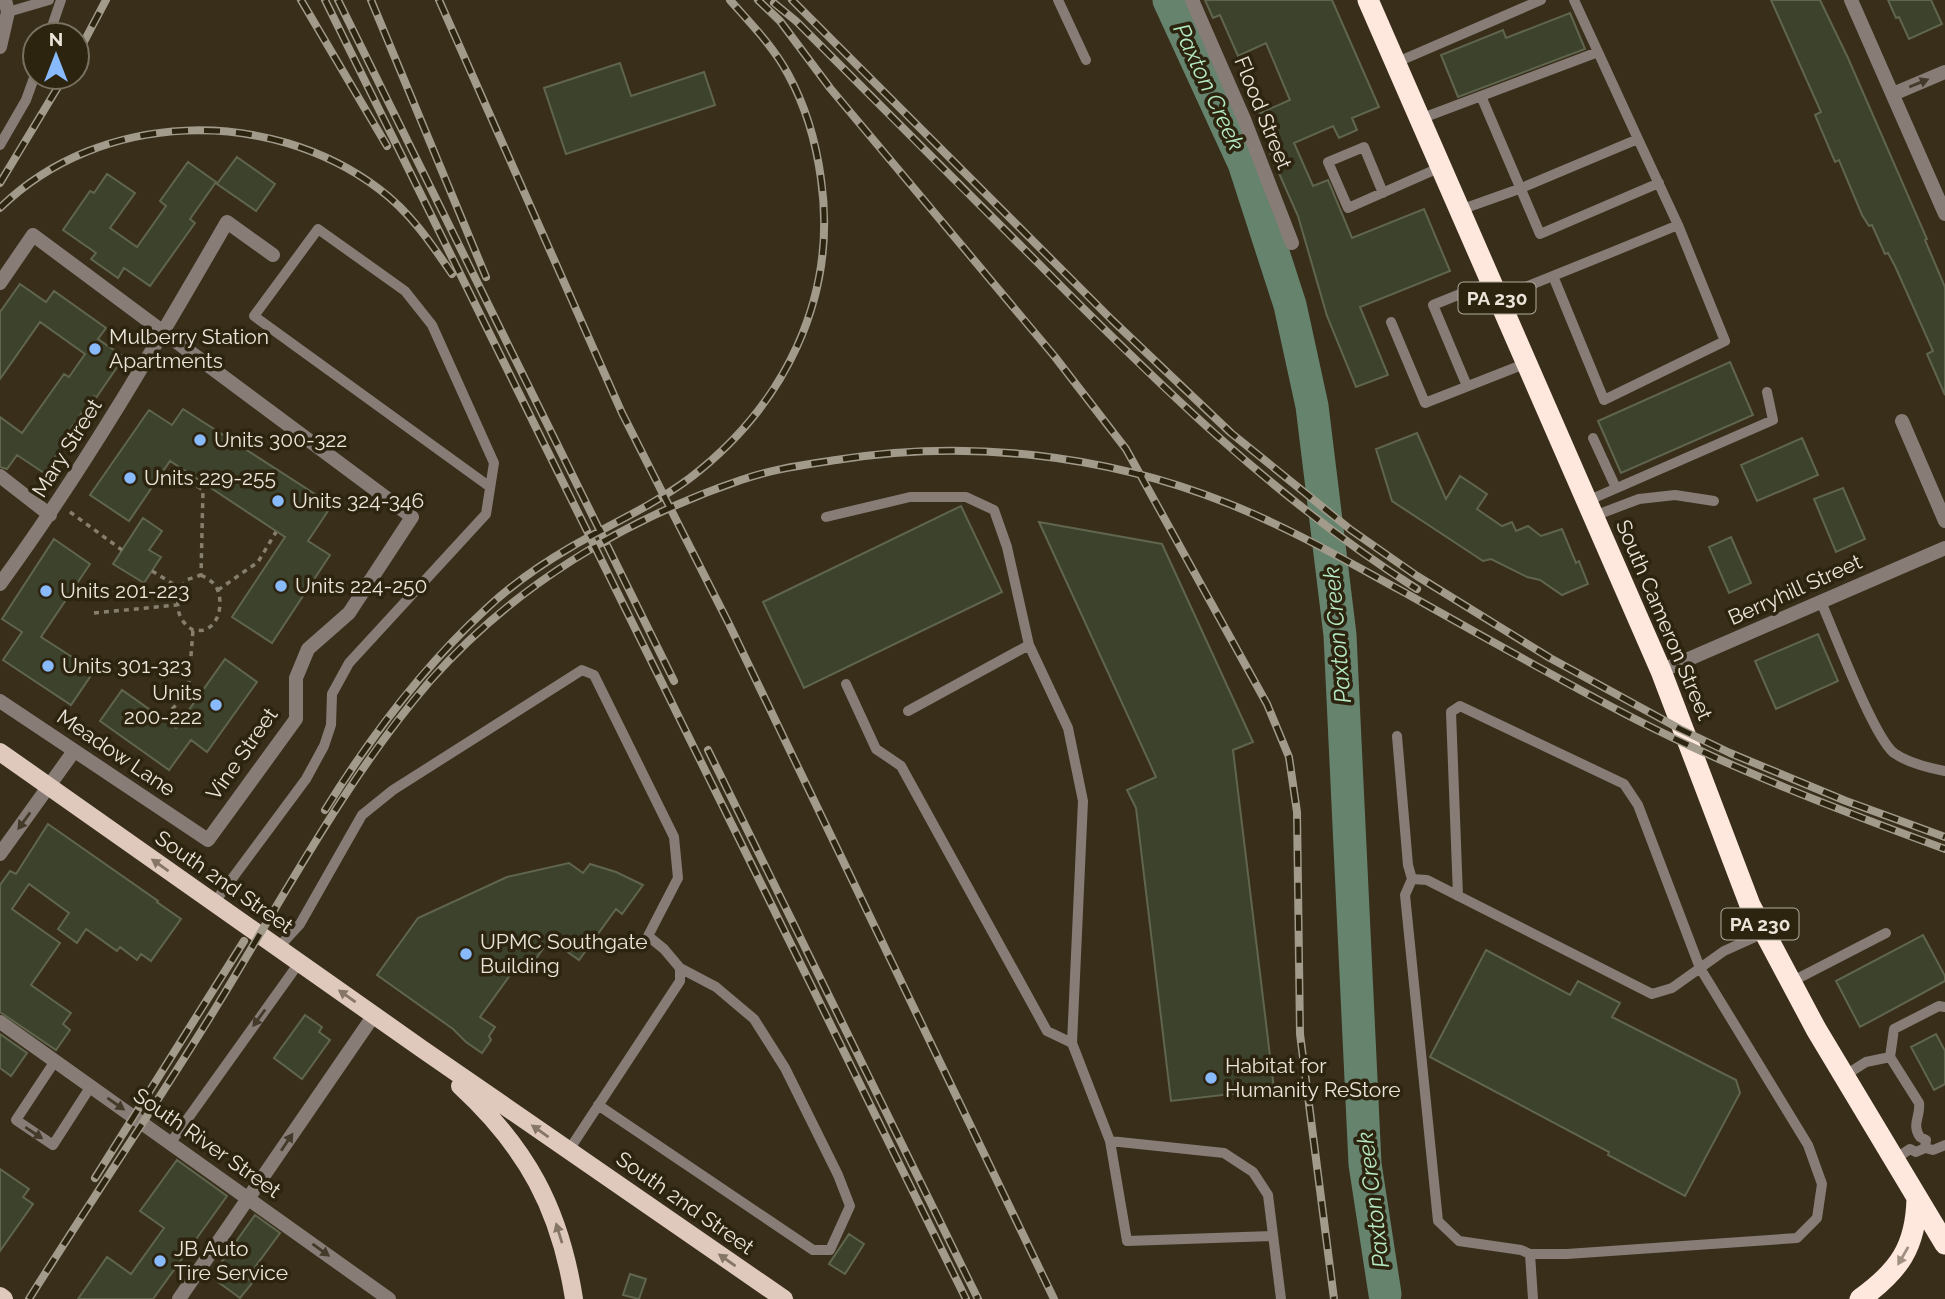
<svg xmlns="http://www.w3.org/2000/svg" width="1945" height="1299" font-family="Raleway,sans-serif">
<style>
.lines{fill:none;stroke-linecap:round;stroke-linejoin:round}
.river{stroke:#66836e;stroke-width:33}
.building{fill:#3d422d;stroke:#60654e;stroke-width:2}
.path{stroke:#877f6e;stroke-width:3.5;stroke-dasharray:5 5;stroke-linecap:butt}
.lane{stroke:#877c76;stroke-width:10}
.street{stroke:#877c76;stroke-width:14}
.primary{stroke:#dfc9bd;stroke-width:18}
.highway{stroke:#fee8dd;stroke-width:21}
.rail-casing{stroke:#a29b8b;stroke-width:8}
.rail{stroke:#2d2410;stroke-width:5;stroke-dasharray:16;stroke-linecap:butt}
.oneway{fill:#443a2a}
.oneway2{fill:#867666}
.oneway3{fill:#a09081}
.poi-dot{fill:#89bafc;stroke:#2d2410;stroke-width:2.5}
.labels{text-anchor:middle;stroke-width:7;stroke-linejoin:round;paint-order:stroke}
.shield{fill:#2d2410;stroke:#b2ab9d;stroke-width:2}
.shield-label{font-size:19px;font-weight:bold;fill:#ebe5d9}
.street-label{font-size:21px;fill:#ebe5d9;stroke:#2d2410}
.poi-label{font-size:21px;fill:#ebe5d9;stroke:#2d2410;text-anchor:start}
.water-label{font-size:23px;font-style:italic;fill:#b5eac3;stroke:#2d2410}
</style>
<rect width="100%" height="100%" fill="#382e1a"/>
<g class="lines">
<!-- river -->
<path class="river" d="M1169,0L1244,163L1290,305L1312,406L1340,635L1365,1164L1385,1294"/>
</g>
<!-- building -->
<path class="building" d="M1205,0H1332L1379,107L1352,118L1357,130L1339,138L1333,126L1294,143L1313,186L1328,180L1352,238L1424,209L1450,271L1360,307L1388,375L1356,387L1327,316L1298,216L1270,153L1274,151L1258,114L1290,100L1266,43L1238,56L1220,15L1213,18Z
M1771,0H1820L1848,58L1927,239L1925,240L1945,287V395L1927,354L1933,351L1895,266L1888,253L1885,254L1872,225L1869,226L1862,215L1839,160L1835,162L1815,115L1821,112Z
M1888,0H1931L1942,24L1909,39L1899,17L1896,18Z
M1570,13L1585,49L1458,97L1441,55L1503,30L1506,38Z
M620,63L631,96L704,72L715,105L566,154L544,88Z
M237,157L275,184L256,211L217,184Z
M188,162L216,182L190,219L195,223L150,286L124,268L118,278L91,259L96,253L63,230L90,191L94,193L107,174L135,193L110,228L137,247L166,206L160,201Z
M20,284L46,302L54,291L106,328L98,339L124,357L96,398L94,396L69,431L72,433L44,473L17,455L7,469L0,467V417L22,433L64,374L69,377L85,354L40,322L0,379V312Z
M1730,362L1753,415L1621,473L1598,421Z
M183,409L332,505L308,541L330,555L272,643L232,617L285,537L170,461L129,521L90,495L149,410L172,425Z
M1417,433L1446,499L1460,476L1487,494L1477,509L1502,526L1512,522L1516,531L1528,526L1541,536L1562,529L1576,563L1579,561L1588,584L1562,595L1540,580L1527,577L1491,559L1483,561L1392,501L1376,449Z
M1802,438L1818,475L1757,501L1741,465Z
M1843,488L1865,539L1836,552L1814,499Z
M961,506L1002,592L804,688L763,602Z
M143,518L162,531L149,550L161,557L144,583L113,564Z
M1039,522L1162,544L1253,742L1233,750L1274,1089L1171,1101L1136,808L1127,790L1156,777Z
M1731,537L1751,583L1729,593L1709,547Z
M54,539L90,564L41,637L94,671L71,705L3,660L22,632L2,619Z
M1818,634L1838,681L1776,709L1755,661Z
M225,659L257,682L207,752L191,740L169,770L100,721L122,690L176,728Z
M48,824L158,901L157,902L181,919L151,961L141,954L137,960L120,947L117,951L86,929L77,943L58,929L69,913L29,884L12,909L60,943L31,985L71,1013L63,1024L70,1030L56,1050L0,1012V885L10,871L16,874Z
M569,863L583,873L590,864L616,872L643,885L622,914L616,909L579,960L552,941L547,947L545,946L525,974L516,967L480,1017L495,1027L489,1036L491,1040L482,1053L466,1042L453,1029L377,975L418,918L507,877Z
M1923,935L1945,976V981L1860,1027L1836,981Z
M1486,950L1570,995L1578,981L1620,1003L1612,1017L1736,1080L1740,1093L1685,1196L1608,1155L1609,1152L1430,1057Z
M305,1015L322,1027L319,1032L330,1040L302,1079L274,1058Z
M0,1034L27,1053L11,1076L0,1068Z
M1936,1034L1945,1051V1084L1934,1090L1911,1047Z
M177,1160L227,1196L184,1256L153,1299H78L107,1257L131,1274L164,1228L140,1211Z
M0,1169L29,1189L23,1197L33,1204L0,1251Z
M255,1215L280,1233L247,1278L253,1282L240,1298L214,1279L221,1270L218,1267Z
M849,1234L864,1244L845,1274L829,1264Z
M630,1274L646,1279L639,1299L623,1295Z"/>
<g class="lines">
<!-- path -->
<path class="path" d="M172,470L203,490L201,575
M70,512L122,550
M152,571L180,588
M201,575C206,578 212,581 215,585C224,598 221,625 204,630C201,631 197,630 193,630C174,619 174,597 186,580Z
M218,590L258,562L276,532
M94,613L177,605
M172,709L188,694L193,630"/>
<!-- lane -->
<path class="lane" d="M1058,0L1086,60
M1574,0L1598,52
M8,12L49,0
M49,35L61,0
M1395,63L1541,0
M1481,96L1540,234L1659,183
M1420,119L1598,52L1638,139L1519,189L1460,210
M1638,139L1678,225
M0,145L26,100L35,75
M1383,193L1364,147L1328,162L1348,208L1441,167
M1498,298C1558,274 1618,250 1678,225L1725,341L1604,400L1553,276
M1391,322L1425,403L1527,363
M1467,386L1433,305L1490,282
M1593,438L1616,488
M1587,501L1773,420L1767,392
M1594,516L1639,499L1675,495L1714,501
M826,517L910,497H966L994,510L1007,547L1029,645
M1821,602C1834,631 1873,736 1894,753C1908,763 1929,768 1945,771
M846,684L876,749L901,766L1047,1031L1072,1043
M908,711L1029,645L1068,728L1083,801L1072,1043L1110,1141L1224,1153L1253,1172L1268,1195L1281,1299
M1397,736L1408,865L1412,879
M1458,896L1451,712L1460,706L1624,784L1638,805L1700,968L1808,1145L1822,1184L1817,1218L1797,1238L1567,1254H1530
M214,903L306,779L324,746L331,725L332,694L349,663L486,514L494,463L432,325L405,291L318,229L254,316L490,487
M278,948L300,924L362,815L393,790L582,670L594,675L674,837L678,878L648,936L664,949L680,968V981L569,1150
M1791,982L1886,933
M1890,1057L1894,1029L1939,1006L1945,1007
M55,1061L16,1120L53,1145L91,1086
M1844,1076L1866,1062L1890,1057L1919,1103C1921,1116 1911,1124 1920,1137L1926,1140L1925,1148
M598,1105L813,1250H830L850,1206L838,1175L785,1068L754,1019L716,987L680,968
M1110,1141L1127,1241L1272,1236
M171,1142L299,963
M1895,1159L1910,1149L1916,1152L1925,1148L1933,1150L1945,1145
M1533,1299L1530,1254L1521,1250L1459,1241L1438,1221L1405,895L1412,879L1427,880L1652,994L1672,988L1724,951L1764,933"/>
<!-- street -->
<path class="street" d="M1192,0L1244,119L1292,243
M1851,0L1945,214
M0,47L8,12L5,0
M1893,94L1945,72
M0,283L33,235L412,517L349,613L308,649L296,678V719L208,840L0,701
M1902,421L1945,521
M0,476L50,515
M0,584C84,469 156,345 227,222L273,255
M1661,671L1945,548
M0,854L74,751
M0,1022L389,1299
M179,1299L374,1015"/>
<!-- primary -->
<path class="primary" d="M0,752L422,1049L784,1299
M460,1086C527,1148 560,1209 574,1299
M0,1296L4,1299"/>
<!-- highway -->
<path class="highway" d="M1368,0L1661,671L1750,905L1816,1029L1945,1244
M1860,1299C1899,1271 1916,1247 1917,1198"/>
<defs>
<path id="rail" d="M301,0L387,146
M325,0L966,1299
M338,0L674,681
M371,0L486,277
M439,0L622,413L729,624L1054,1299
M758,0L780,21L830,88L1055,357L1126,449L1267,704L1289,757L1297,812L1300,1034L1334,1299
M792,0L1112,320L1231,433L1351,530L1417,576L1550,658L1680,729L1730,753L1846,801L1945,837
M774,3L796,21C877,102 958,184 1040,265C1157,383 1276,500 1417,589
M77,55L106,0
M0,183L64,77
M0,208C100,110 269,106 379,189C410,212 431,243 452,274
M708,750L978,1299
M325,810C371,736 422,668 486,609C511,585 542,564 571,547C611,524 654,505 690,478C784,406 838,298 821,179C816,142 806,107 788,74C773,46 751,24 730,0
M95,1178L244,941
M29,1299C91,1200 157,1104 218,1004C284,896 347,777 430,681C513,587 623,520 741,480C772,469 804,465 836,460C967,439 1104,454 1227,503C1288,527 1343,559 1400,590C1477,633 1554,677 1633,718C1734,770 1839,810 1945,849"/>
</defs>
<!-- rail casing -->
<use href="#rail" class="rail-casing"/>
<!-- rail -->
<use href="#rail" class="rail"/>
</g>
<!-- one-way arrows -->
<defs><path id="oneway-solid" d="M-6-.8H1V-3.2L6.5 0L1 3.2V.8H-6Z" transform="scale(1.75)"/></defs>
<g class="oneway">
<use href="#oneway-solid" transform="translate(1919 83) rotate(-22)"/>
<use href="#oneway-solid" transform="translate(24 821) rotate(126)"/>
<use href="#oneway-solid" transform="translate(259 1018) rotate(126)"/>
<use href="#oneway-solid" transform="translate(116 1104) rotate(35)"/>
<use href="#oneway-solid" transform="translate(34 1133) rotate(34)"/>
<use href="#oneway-solid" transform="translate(287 1142) rotate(-56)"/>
<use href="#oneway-solid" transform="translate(321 1250) rotate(36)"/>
</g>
<g class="oneway2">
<use href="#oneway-solid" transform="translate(160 865) rotate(-145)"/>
<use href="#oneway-solid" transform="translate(347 996) rotate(-145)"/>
<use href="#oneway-solid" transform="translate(540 1131) rotate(-145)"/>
<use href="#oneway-solid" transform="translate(559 1233) rotate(-107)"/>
<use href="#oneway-solid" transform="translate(727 1260) rotate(-145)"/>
</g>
<use class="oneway3" href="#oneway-solid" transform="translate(1903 1256) rotate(120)"/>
<!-- markers -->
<g class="poi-dot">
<circle cx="95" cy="349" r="7"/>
<circle cx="200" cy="440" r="7"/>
<circle cx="130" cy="478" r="7"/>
<circle cx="278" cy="501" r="7"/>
<circle cx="281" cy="586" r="7"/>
<circle cx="46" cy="591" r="7"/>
<circle cx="48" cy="666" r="7"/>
<circle cx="216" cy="705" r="7"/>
<circle cx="466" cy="954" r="7"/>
<circle cx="1211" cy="1078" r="7"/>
<circle cx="160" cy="1261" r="7"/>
</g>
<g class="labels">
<!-- shield labels -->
<g class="shield">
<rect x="1458.5" y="282.5" width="77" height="31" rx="5"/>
<rect x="1721.5" y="908.5" width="77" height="31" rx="5"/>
</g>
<g class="shield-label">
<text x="1497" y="305">PA 230</text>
<text x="1760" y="931">PA 230</text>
</g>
<!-- street labels -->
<g class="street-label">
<text transform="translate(1263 113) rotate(68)" y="7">Flood Street</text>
<text transform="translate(67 448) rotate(-58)" y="7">Mary Street</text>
<text transform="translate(1795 590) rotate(-24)" y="7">Berryhill Street</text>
<text transform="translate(1664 620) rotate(67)" y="7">South Cameron Street</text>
<text transform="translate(116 753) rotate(34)" y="7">Meadow Lane</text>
<text transform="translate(242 754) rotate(-55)" y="7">Vine Street</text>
<text transform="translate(224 882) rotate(35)" y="7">South 2nd Street</text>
<text transform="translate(207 1143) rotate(35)" y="7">South River Street</text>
<text transform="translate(685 1203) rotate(35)" y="7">South 2nd Street</text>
</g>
<!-- poi labels -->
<g class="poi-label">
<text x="109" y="344">Mulberry Station<tspan x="109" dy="24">Apartments</tspan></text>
<text x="214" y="447">Units 300-322</text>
<text x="144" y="485">Units 229-255</text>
<text x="292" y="508">Units 324-346</text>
<text x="295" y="593">Units 224-250</text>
<text x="60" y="598">Units 201-223</text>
<text x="62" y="673">Units 301-323</text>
<text x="202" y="700" text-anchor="end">Units<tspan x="202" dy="24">200-222</tspan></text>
<text x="480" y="949">UPMC Southgate<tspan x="480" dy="24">Building</tspan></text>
<text x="1225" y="1073">Habitat for<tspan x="1225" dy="24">Humanity ReStore</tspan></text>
<text x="174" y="1256">JB Auto<tspan x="174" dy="24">Tire Service</tspan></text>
</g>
<!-- water labels -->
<g class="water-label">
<text transform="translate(1209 87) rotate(65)" y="8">Paxton Creek</text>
<text transform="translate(1337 635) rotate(-95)" y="8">Paxton Creek</text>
<text transform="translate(1373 1200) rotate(-97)" y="8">Paxton Creek</text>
</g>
</g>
<!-- north arrow -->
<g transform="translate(56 56)"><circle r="33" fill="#2d2410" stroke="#797160" stroke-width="2"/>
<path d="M0-5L12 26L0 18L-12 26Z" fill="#89bafc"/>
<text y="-10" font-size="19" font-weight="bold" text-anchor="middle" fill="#ebe5d9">N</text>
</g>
</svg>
